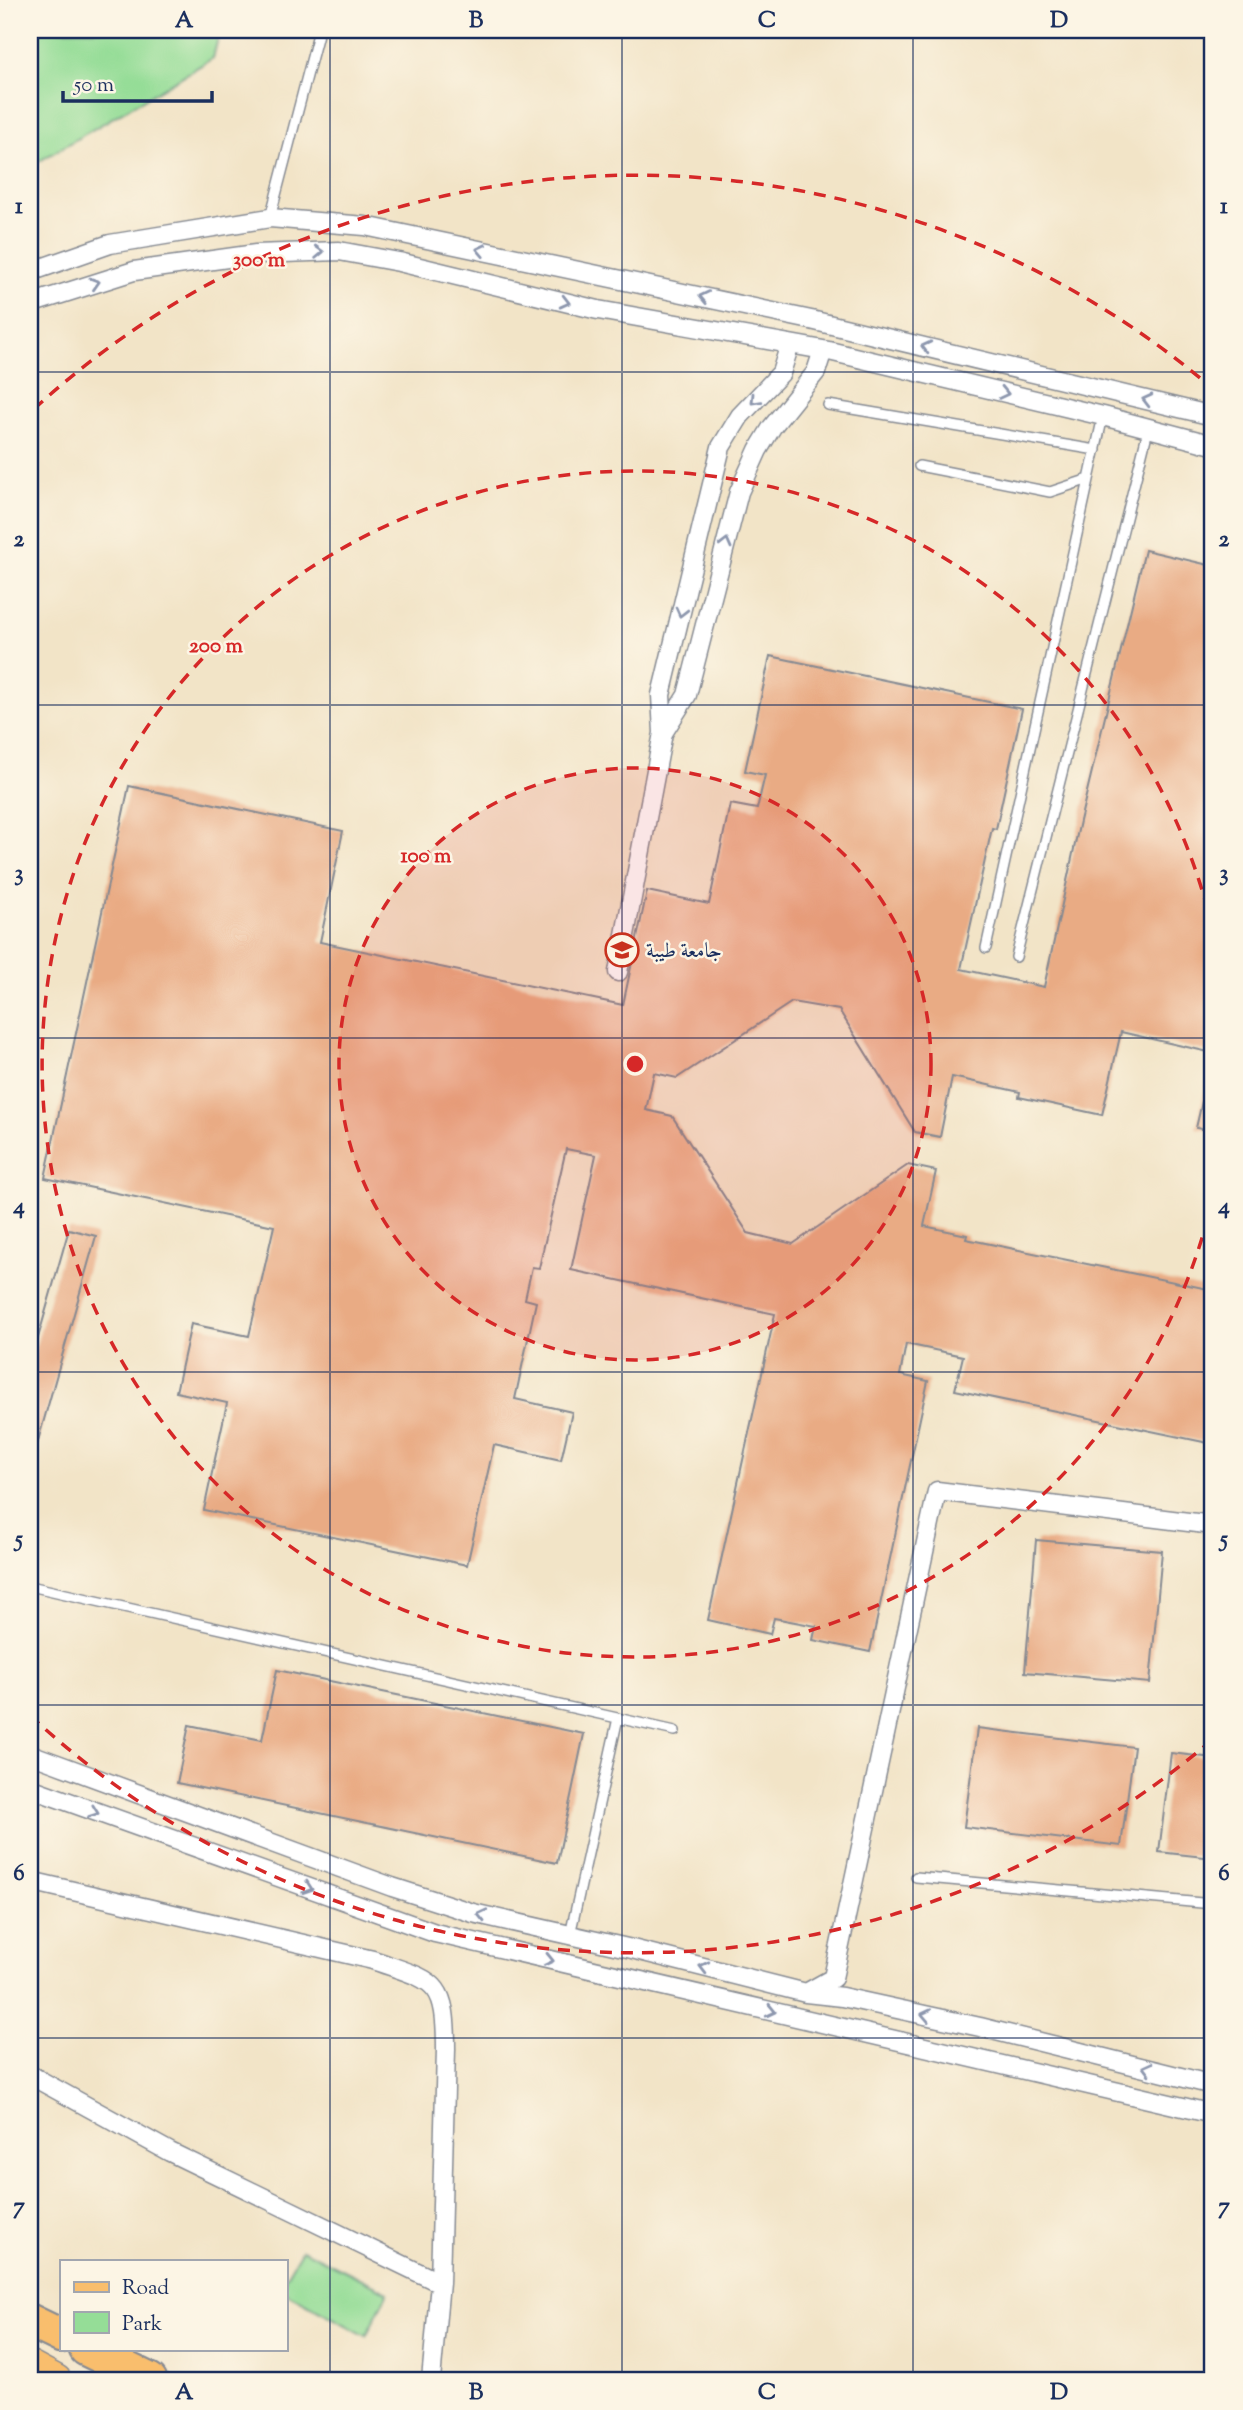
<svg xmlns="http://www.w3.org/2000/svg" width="1243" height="2410" font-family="'Sorts Mill Goudy',Amiri,serif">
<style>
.green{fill:#95dd97;stroke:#58867a;stroke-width:2}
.building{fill:#e9ab84}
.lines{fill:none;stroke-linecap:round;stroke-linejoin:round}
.lane-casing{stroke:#868a92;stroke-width:12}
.street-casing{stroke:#868a92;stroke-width:21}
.primary-casing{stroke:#868a92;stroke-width:33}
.highway-casing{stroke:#868a92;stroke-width:37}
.lane{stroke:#fff;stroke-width:9}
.street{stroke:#fff;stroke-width:18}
.primary{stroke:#f9be6d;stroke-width:30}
.highway{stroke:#f9be6d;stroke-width:33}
.oneway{stroke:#8d97ae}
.grid{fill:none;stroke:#1b2f5e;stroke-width:2;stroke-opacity:0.55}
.ring{fill:none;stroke:#d62828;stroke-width:3.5;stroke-dasharray:12 9}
.labels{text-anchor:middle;stroke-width:5;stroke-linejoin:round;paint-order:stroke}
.poi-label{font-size:21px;fill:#1b2f5e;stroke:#fcf5e5;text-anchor:start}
.centre{fill:#d62828;stroke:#fcf5e5;stroke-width:3.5}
.ring-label{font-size:21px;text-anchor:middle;font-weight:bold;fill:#d62828;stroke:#fcf5e5;stroke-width:5;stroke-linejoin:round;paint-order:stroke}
.neatline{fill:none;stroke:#1b2f5e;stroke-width:2.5}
.grid-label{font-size:23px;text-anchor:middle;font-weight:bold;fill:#1b2f5e}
</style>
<rect width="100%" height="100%" fill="#fcf5e5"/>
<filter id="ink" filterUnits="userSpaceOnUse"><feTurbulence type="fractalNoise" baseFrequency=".0143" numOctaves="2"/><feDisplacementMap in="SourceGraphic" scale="14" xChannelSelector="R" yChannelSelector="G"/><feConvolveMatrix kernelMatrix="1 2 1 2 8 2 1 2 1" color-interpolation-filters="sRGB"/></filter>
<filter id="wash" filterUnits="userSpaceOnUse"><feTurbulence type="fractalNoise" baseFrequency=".00686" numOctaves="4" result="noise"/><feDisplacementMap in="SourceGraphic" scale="28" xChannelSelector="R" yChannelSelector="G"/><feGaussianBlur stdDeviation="1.57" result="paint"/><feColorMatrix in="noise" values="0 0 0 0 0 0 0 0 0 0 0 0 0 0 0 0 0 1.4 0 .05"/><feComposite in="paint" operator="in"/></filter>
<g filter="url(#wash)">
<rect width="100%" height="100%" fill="#f2e4c7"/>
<!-- green -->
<path class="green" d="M30,30H220L213,58L38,162L30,149Z
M302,2249L388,2292L366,2336L285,2292V2278Z"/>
<g id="blocks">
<!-- building -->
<path class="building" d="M1145,550L1213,566V1053L1121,1032L1102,1115L1019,1097L1020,1092L952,1077L940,1137L915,1132L839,1010L792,1002L677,1078L654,1073L646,1110L672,1116L748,1233L793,1244L908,1165L936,1171L924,1226L967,1235L966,1239L1213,1290V1444L955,1390L963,1356L906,1344L900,1375L928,1381L870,1652L813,1640L816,1626L774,1618L770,1634L708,1620L775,1314L571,1270L596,1155L566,1149L539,1268L532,1267L525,1299L536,1302L515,1399L572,1412L561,1460L494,1445L467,1565L204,1510L227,1403L176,1392L191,1324L249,1336L274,1226L45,1178L129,786L343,831L320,942L623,1005L647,891L709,904L730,804L757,809L765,775L745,771L770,656L1022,709L996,829L992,828L961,969L1044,987L1080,821Z
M1207,1080L1213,1081V1131L1196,1128Z
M69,1229L96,1236L34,1455L30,1454V1366Z
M1036,1540L1162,1551L1150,1683L1025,1672Z
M277,1670L584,1734L557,1863L177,1783L189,1725L262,1740Z
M977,1728L1134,1747L1121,1846L964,1827Z
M1171,1753L1213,1758V1858L1159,1852Z"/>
</g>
</g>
<g filter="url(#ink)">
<use href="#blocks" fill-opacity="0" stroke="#868a92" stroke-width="2"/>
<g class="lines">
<defs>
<path id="lane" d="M270,218L319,30
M828,405L1096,450
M919,466L1050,492L1089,479
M986,948L1103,416
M1016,957L1148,430
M30,1586L675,1731
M916,1877L1213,1904
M570,1935L618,1718"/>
<path id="street" d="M30,272L110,244L270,218L365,226L811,320L1213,416
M30,304L134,271L256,254L339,251L399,262L598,310L829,351L1103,416L1213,445
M790,344L781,373L740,416L721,447L661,695L663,733L687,695L739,492L758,450L772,427L816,372L823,350
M618,972L663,733
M30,1754L392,1887L473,1913L632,1949L806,1993L842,1997L980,2027L1213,2085
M30,1788L435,1933L1213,2114
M30,1881L373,1960C435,1982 446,1978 446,2049L440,2283L431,2380
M806,1993L833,1978L937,1491L1213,1525
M30,2075L170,2152L440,2283"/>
<path id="primary" d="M30,2366L56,2380"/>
<path id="highway" d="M30,2321L61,2336
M86,2349L150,2380"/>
</defs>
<!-- lane casing -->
<use href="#lane" class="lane-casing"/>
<!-- street casing -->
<use href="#street" class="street-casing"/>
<!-- primary casing -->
<use href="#primary" class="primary-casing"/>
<!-- highway casing -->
<use href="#highway" class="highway-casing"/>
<!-- lane -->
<use href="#lane" class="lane"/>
<!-- street -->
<use href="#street" class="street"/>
<!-- primary -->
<use href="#primary" class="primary"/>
<!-- highway -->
<use href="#highway" class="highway"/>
</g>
<!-- one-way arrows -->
<defs><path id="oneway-chevron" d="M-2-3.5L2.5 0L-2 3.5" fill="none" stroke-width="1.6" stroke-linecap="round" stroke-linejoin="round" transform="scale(1.75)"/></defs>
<g class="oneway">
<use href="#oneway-chevron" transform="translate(481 250) rotate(-168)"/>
<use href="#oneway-chevron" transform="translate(319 252) rotate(-2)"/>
<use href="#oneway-chevron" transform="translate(95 283) rotate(-17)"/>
<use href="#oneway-chevron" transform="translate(704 297) rotate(-168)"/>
<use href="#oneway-chevron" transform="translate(565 302) rotate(14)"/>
<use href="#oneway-chevron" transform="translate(926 347) rotate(-166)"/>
<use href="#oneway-chevron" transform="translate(1004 393) rotate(13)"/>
<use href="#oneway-chevron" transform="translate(755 400) rotate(134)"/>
<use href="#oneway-chevron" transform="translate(1147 400) rotate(-166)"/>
<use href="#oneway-chevron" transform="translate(726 543) rotate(-76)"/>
<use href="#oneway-chevron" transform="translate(681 612) rotate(104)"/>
<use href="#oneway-chevron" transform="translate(94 1812) rotate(20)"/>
<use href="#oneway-chevron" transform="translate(308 1888) rotate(19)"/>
<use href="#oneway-chevron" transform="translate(482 1915) rotate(-167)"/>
<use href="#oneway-chevron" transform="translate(549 1960) rotate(13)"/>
<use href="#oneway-chevron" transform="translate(704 1967) rotate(-166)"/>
<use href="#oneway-chevron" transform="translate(771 2011) rotate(13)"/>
<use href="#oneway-chevron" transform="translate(926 2015) rotate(-168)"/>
<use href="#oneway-chevron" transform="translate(1147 2068) rotate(-166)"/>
</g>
</g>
<!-- grid -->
<path class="grid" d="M330,30V2380M622,30V2380M913,30V2380M30,372H1213M30,705H1213M30,1038H1213M30,1372H1213M30,1705H1213M30,2038H1213"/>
<!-- distance rings -->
<circle cx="635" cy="1064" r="296" fill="#d62828" fill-opacity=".12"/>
<g class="ring">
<circle cx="635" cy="1064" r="296"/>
<path d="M1213 1197A593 593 0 1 1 1213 931"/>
<path d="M1212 1740A889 889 0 0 1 34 1719M34 409A889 889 0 0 1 1212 388"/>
</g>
<!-- icons -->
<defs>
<symbol id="university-ring" viewBox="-11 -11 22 22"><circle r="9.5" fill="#fcf5e5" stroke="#c8321e" stroke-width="1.5"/><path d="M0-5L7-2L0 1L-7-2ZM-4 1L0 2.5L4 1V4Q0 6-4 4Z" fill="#c8321e"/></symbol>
</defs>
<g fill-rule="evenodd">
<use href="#university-ring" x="603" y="931" width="38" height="38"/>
</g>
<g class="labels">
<!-- poi labels -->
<g class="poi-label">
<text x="646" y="957">جامعة طيبة</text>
</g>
</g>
<circle cx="635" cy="1064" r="10" class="centre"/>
<g class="ring-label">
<text x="259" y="266">300 m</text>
<text x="216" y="652">200 m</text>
<text x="426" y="862">100 m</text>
</g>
<!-- margin -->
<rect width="1243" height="2410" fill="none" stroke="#fcf5e5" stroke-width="77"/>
<!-- legend -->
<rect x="60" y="2260" width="228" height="91" fill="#fcf5e5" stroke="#a2a6af" stroke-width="2"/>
<rect x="74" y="2282" width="35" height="10" fill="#f9be6d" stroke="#a2a6af" stroke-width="2"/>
<text x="122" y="2294" font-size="21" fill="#1b2f5e">Road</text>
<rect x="74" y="2312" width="35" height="21" fill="#95dd97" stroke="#a2a6af" stroke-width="2"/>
<text x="122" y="2330" font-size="21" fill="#1b2f5e">Park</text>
<!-- scale -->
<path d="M63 91v10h149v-10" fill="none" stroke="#1b2f5e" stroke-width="3.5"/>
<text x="74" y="91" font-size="21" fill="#1b2f5e" stroke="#fcf5e5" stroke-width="5" paint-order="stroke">50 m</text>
<rect x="38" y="38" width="1166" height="2334" class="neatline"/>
<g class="grid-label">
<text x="184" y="27">A</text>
<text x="476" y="27">B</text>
<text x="767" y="27">C</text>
<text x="1059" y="27">D</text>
<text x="19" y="213">1</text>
<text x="1224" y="213">1</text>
<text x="19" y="546">2</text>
<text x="1224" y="546">2</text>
<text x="19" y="880">3</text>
<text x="1224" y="880">3</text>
<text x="19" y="1213">4</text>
<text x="1224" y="1213">4</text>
<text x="19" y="1546">5</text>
<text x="1224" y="1546">5</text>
<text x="19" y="1880">6</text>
<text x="1224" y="1880">6</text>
<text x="19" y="2213">7</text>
<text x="1224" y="2213">7</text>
<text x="184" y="2399">A</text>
<text x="476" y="2399">B</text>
<text x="767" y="2399">C</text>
<text x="1059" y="2399">D</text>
</g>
</svg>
